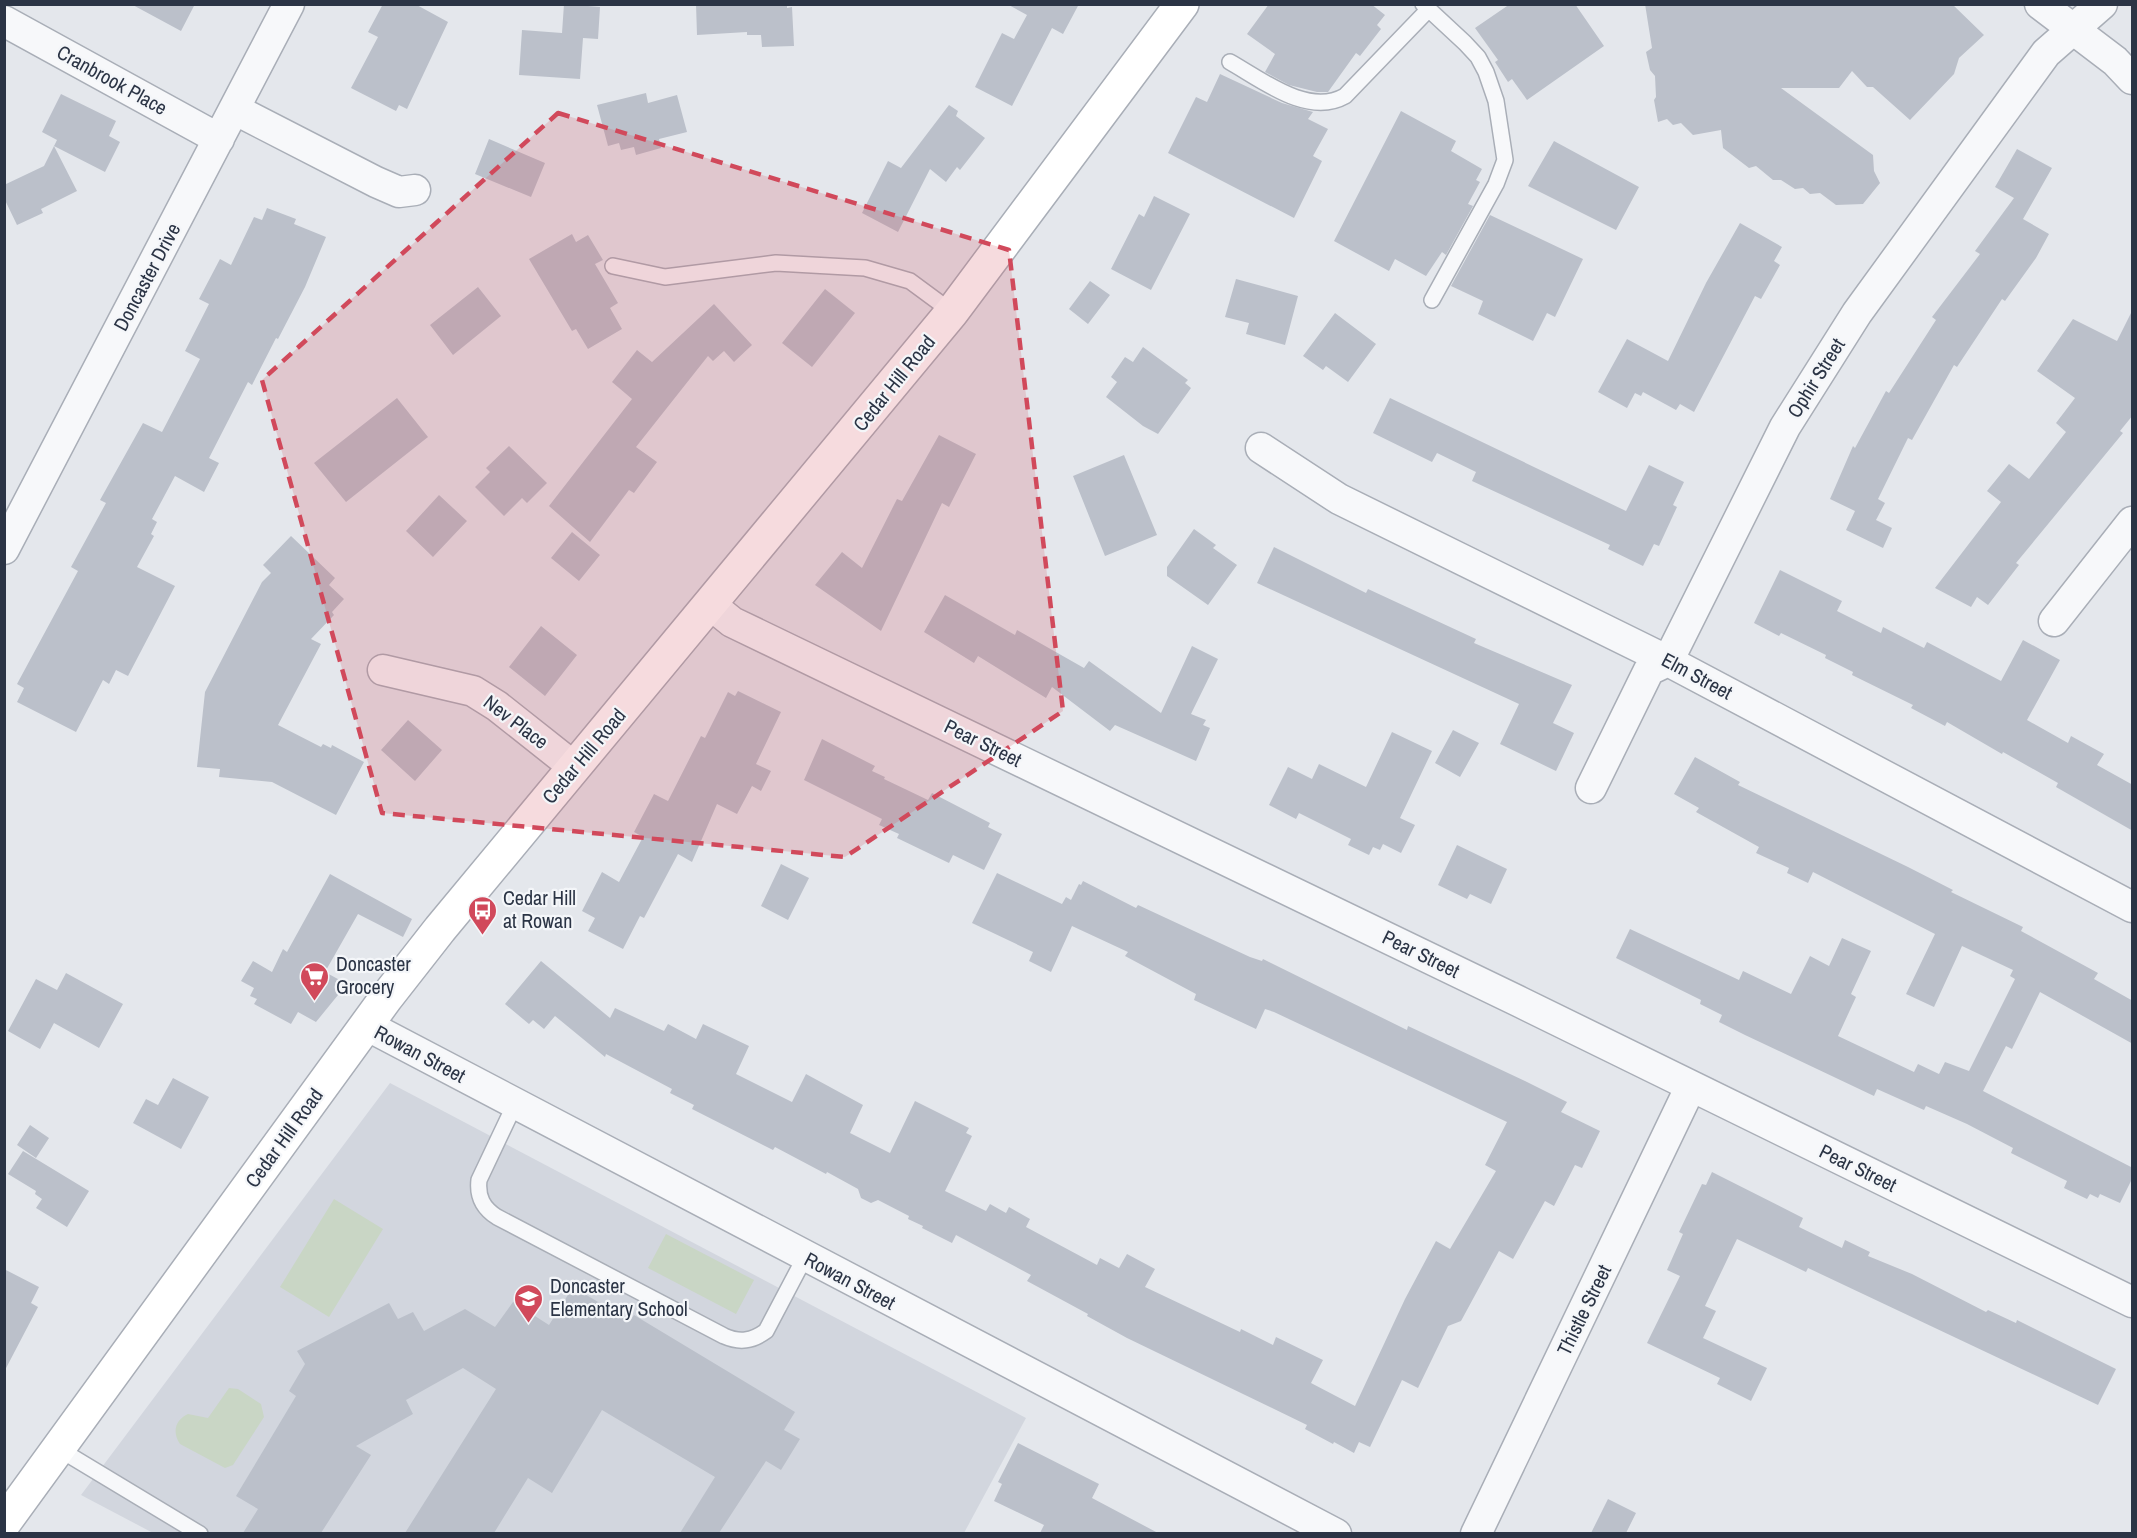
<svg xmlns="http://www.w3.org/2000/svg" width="2137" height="1538" font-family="'Archivo Narrow',sans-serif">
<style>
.built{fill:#d2d6de}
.green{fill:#c9d6c5}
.building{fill:#bbc0ca}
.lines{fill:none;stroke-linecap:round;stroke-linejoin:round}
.lane-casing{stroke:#a9aeb7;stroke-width:18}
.street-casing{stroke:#a9aeb7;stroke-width:33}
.secondary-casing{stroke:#a9aeb7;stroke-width:36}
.lane{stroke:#f7f8fa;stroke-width:15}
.street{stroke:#f7f8fa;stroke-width:30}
.secondary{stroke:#fff;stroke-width:33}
.marked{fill:#d1495b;fill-opacity:0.2;stroke:#d1495b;stroke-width:4.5;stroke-dasharray:12 8;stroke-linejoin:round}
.labels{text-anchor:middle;stroke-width:4.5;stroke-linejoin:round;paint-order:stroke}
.street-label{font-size:20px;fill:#2b3445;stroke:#f4f6f9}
.poi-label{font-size:20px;fill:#2b3445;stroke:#f4f6f9;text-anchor:start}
</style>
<rect width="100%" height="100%" fill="#e4e7ec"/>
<!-- built -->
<path class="built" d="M390,1083L1026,1418L964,1533L155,1534L81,1495Z"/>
<!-- green -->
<path class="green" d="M334,1199L383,1229L329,1317L280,1287Z
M666,1234L754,1280L736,1314L648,1268Z
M229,1388L238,1389L261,1404L264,1417L233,1465L225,1468L180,1444C172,1432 175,1420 188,1414L208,1418Z"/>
<!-- building -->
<path class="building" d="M131,4H195L181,31Z
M383,4H415L448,22L407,109L399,105L396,111L351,88L378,37L368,32Z
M564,4L600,7L598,39L583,38L580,79L519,75L522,30L562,33Z
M696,4H787V8L792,7L794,46L762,47L761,35H747V32L697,35Z
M1007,4H1079L1063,34L1052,28L1012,106L975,87L1002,33L1014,39L1027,15Z
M1269,4H1371L1385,15L1377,25L1381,29L1360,56L1356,53L1328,92H1317L1289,85L1265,72L1275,54L1247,34Z
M1510,4H1575L1604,46L1527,100L1512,79L1508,82L1495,62L1498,60L1475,28Z
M1645,4H1952L1984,35L1959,58L1954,74L1910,120L1873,87H1867L1852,71L1839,88H1781L1873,155L1874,171L1880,183L1863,204L1836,205L1820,193L1810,194L1803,188L1795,189L1781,180H1773L1756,166L1749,168L1723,148L1721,130L1693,135L1681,123L1673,125L1667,119L1658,122L1654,100L1656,97L1655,76L1650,70L1646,52L1652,48Z
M1220,74L1282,103L1313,112L1308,119L1328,129L1313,156L1322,161L1294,218L1168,153L1196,97L1207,102Z
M646,93L648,103L677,95L687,132L659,139L661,148L636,155L634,147L621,150L619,143L608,146L597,105Z
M61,94L116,121L109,136L120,142L105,172L54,146L57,140L42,132Z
M949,105L958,111L956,116L985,138L960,170L957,167L946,182L930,169L898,232L862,213L888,161L901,168Z
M1401,111L1456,141L1451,151L1482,169L1476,180L1480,182L1468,204L1473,206L1446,255L1442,252L1426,276L1395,259L1389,271L1334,241Z
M489,139L545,163L531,197L475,174Z
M1554,141L1639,187L1616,230L1528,186Z
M54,146L77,191L41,209L43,213L17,225L4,198V185L44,166Z
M2017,149L2052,168L2023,219L2049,234L2036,258L2005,301L2002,299L1957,367L1954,365L1912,440L1908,438L1878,499L1885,503L1876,520L1892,528L1883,548L1846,530L1855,511L1830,499L1853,446L1855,448L1886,391L1889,393L1936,320L1932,317L1980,254L1975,251L2014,198L1995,187Z
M1154,196L1190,214L1151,290L1111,269L1139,214L1144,217Z
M267,208L296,219L294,224L326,237L305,287L278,339L276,338L252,385L248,382L209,458L219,463L204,492L175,476L152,519L157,522L151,534L154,536L137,567L175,586L128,676L116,670L109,684L103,680L76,732L17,702L24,688L17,684L78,571L71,567L106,503L100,500L143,423L162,432L200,359L185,351L209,304L199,299L220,259L231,265L254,217L262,220Z
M1490,215L1583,259L1555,317L1547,313L1533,341L1478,314L1483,301L1451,286Z
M1740,223L1782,247L1774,261L1780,265L1761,299L1755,296L1694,412L1680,404L1676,410L1643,392L1641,396L1635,393L1627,408L1598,392L1627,339L1668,361L1706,283Z
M572,234L576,242L588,235L603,260L595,264L618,303L610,308L622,329L588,349L576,329L572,331L529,259Z
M1236,279L1298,296L1285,345L1246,334L1249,323L1225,317Z
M1090,281L1110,295L1088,324L1069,309Z
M478,287L501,316L453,355L430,325Z
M825,289L855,313L812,367L782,343Z
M714,304L752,345L734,362L724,351L713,361L708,356L636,447L657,462L634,493L629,490L590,542L549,506L632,399L612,382L637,350L652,362Z
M2133,309V415L2120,431L2123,433L2016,563L2019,565L1988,605L1977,597L1971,607L1935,588L2001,502L1987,491L2009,464L2029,479L2066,432L2056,423L2075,398L2037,371L2073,319L2117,341Z
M1335,313L1376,344L1348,382L1326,366L1323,370L1303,356Z
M1143,347L1188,380L1185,383L1191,388L1158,434L1143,426L1106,397L1117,382L1111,377L1125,357L1133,362Z
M397,398L428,437L346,502L314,463Z
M1390,398L1626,511L1649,465L1684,482L1673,505L1677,507L1659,546L1654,544L1643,566L1608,549L1610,545L1472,481L1476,472L1437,453L1432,462L1373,433Z
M939,435L976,454L949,507L942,503L881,631L815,585L842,552L862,568L897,499L902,501Z
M509,446L547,483L527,503L522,498L504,516L475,487L490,472L486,468Z
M1124,455L1157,535L1105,556L1073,476Z
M439,495L467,521L433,557L406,531Z
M1194,529L1216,545L1213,548L1237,565L1208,605L1167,576V567Z
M572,532L600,555L579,581L551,558Z
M291,536L335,578L329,585L344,599L332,612L334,615L311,639L321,644L278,725L321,747L323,744L331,748L332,745L364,762L336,815L272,782L219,777L220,769L197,767L205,692L262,582L271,573L263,565Z
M1274,547L1366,593L1368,589L1476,639L1474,643L1572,685L1553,723L1574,733L1556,771L1500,744L1519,704L1257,583Z
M1780,570L1842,601L1837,611L1881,633L1883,627L1924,648L1927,642L2001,681L2023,640L2060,660L2027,720L2068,743L2071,736L2104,754L2097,765L2133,785V831L2056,787L2058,783L2003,752L2002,754L1947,722L1945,726L1911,708L1913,705L1852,675L1853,672L1825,658L1826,655L1781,633L1779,636L1754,623Z
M945,595L1015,635L1017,630L1084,668L1089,661L1161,713L1192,646L1218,659L1191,714L1206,720L1203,725L1210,728L1196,761L1115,725L1110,731L1052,687L1046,698L978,656L974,663L924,632Z
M541,626L577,655L545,696L509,667Z
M738,691L781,712L756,764L771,771L761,791L752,786L737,814L717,804L692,862L678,854L644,918L640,916L623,949L588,931L595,918L582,911L602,872L619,882L643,837L634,832L654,794L668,801L701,736L705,738L728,692L735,696Z
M408,720L442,750L415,781L381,750Z
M1453,730L1479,743L1460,777L1435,763Z
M1392,732L1432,751L1400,818L1415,825L1401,853L1383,844L1380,850L1373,847L1369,855L1348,845L1351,839L1299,813L1296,819L1269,805L1288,767L1312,779L1319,764L1366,787Z
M822,739L875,766L872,771L885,777L884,779L928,800L932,793L990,823L988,827L1002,834L984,870L953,855L949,863L897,838L899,834L879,825L882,819L804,780Z
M1695,757L1740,782L1738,785L1908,867L1953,890L1951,892L2023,927L2021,931L2098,973L2094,979L2133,1001V1044L2040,992L2012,1049L2006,1046L1983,1091L2133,1168V1177L2120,1203L2100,1194L2098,1198L2090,1194L2087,1199L2064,1188L2067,1181L2011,1153L2013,1148L1967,1124L1926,1106L1924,1110L1877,1089L1874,1096L1745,1035L1719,1022L1722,1015L1700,1004L1701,1000L1616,958L1630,929L1739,980L1743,971L1791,994L1810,956L1829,966L1842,938L1871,951L1851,994L1856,997L1838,1036L1914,1072L1918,1064L1939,1074L1945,1062L1969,1071L2015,979L2010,976L2013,970L1962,946L1934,1007L1906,994L1935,934L1813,872L1808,883L1787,873L1789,868L1756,853L1759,847L1696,812L1699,808L1674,794Z
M1457,845L1507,869L1491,904L1470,894L1467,899L1438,885Z
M781,864L809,878L788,920L761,906Z
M997,873L1062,904L1066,897L1071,900L1079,884L1081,885L1083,881L1136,908L1138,905L1250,957L1262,961L1263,959L1407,1030L1408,1026L1527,1082L1567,1102L1561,1112L1600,1131L1582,1168L1575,1165L1554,1206L1545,1201L1513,1259L1499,1251L1461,1321L1448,1326L1418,1388L1402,1380L1370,1447L1359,1442L1354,1453L1334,1442L1333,1444L1305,1429L1307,1425L1127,1338L1087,1316L1088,1314L1027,1281L1031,1275L956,1235L952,1243L922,1228L923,1226L908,1219L909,1216L878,1200L871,1203L861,1198L858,1189L827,1172L826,1174L775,1147L773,1150L692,1109L694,1105L670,1093L672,1089L606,1054L605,1057L555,1016L544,1029L533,1020L529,1024L505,1004L541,961L610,1018L615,1008L664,1031L668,1024L696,1039L703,1024L749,1046L736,1074L792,1102L806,1074L863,1105L850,1133L890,1153L915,1101L969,1128L966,1133L972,1136L945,1191L986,1211L990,1204L1006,1213L1009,1207L1030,1219L1026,1227L1097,1265L1100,1258L1119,1268L1127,1254L1155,1269L1145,1287L1240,1332L1241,1329L1273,1345L1276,1337L1323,1360L1311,1383L1355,1406L1405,1299L1436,1241L1450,1249L1496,1171L1485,1165L1507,1122L1274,1012L1265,1009L1256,1029L1194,1000L1196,994L1125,956L1128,952L1072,926L1051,972L1029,961L1033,952L972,923Z
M330,874L412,919L403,937L358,914L325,972L347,984L316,1022L298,1012L291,1024L254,1004L257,999L250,996L254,988L241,981L253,961L272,972L283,949L287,952Z
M66,973L123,1004L99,1048L54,1023L40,1049L8,1031L36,979L57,990Z
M173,1078L209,1097L181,1149L133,1123L146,1099L158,1105Z
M30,1125L49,1138L36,1158L17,1145Z
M23,1151L89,1191L67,1227L36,1208L42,1199L35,1194L36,1191L8,1174Z
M1712,1172L1803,1218L1799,1227L1842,1248L1845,1240L1870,1252L1868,1256L1912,1274L1986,1312L1988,1310L2016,1323L2017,1320L2116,1369L2098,1405L1808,1268L1806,1272L1737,1239L1705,1306L1716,1311L1703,1338L1767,1368L1751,1401L1717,1384L1720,1378L1647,1343L1680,1276L1667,1270L1683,1234L1679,1232L1702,1184L1706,1185Z
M4,1269L39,1287L31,1303L38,1307L4,1372Z
M573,1287L630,1321L634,1315L795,1412L784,1430L800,1439L781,1470L766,1461L719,1533H680L715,1477L602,1410L552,1493L528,1478L494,1533H405L496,1389L463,1368L406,1400L413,1414L356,1446L371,1455L321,1533H243L258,1509L236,1496L296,1396L289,1391L305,1364L297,1351L389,1303L398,1319L413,1312L424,1331L465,1309L495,1327L513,1302L549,1325Z
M1018,1443L1099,1484L1092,1498L1158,1533H1040L1044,1525L994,1501L1002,1484L998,1482Z
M1608,1499L1636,1513L1626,1533H1591Z"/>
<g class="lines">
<defs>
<path id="lane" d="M1423,4L1465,43L1478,57L1486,72L1496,101L1505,160L1496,184L1432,300
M1230,62C1262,80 1308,117 1345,96L1428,10
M613,266L665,277L776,263L865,268L910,281L952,312
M515,1104L479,1180C477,1197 483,1208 497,1217L724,1336C740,1343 752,1341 766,1331L805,1257
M59,1449L200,1534"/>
<path id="street" d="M2040,4L2115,61L2132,79
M4,21L219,139
M234,109L376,182L399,192L415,190
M1261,448L1339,499L1668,661L2132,907
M4,549L289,4
M711,605L732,622L1520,1002L2132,1302
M2054,621L2132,522
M383,670L473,691L497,706L574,767
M1591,788L1649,670L1668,661L1785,427L1857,313L2046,53L2102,4
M366,1025L1336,1534
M1476,1534L1691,1086"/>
<path id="secondary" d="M4,1523L386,998L440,929L952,312L1182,4"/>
</defs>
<!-- lane casing -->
<use href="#lane" class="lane-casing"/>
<!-- street casing -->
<use href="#street" class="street-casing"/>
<!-- secondary casing -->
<use href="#secondary" class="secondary-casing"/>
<!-- lane -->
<use href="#lane" class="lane"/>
<!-- street -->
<use href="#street" class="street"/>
<!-- secondary -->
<use href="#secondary" class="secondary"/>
</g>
<!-- marked area -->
<path class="marked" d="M558,113L1009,250L1063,711L845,857L382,813L262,380Z"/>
<!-- icons -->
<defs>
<symbol id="bus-pin" viewBox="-11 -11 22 30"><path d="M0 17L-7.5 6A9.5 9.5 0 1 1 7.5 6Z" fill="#d1495b" stroke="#f4f6f9"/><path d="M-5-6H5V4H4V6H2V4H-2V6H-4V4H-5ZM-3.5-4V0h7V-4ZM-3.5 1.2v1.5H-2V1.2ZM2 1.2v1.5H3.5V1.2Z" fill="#fff"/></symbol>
<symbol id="supermarket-pin" viewBox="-11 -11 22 30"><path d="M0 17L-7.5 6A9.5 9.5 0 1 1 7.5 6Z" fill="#d1495b" stroke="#f4f6f9"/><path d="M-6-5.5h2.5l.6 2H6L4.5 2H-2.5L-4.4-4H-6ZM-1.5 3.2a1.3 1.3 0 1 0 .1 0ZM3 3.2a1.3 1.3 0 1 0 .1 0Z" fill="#fff"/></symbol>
<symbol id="school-pin" viewBox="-11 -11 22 30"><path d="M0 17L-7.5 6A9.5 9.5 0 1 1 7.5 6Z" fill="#d1495b" stroke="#f4f6f9"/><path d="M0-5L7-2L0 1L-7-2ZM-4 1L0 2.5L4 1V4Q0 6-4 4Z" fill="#fff"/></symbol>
</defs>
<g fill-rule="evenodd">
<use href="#bus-pin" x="466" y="894" width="33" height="45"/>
<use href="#supermarket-pin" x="298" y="960" width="33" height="45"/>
<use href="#school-pin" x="512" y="1282" width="33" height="45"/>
</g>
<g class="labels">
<!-- street labels -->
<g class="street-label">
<text transform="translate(112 80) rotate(29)" y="7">Cranbrook Place</text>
<text transform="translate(147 277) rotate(-62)" y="7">Doncaster Drive</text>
<text transform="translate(1816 378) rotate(-58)" y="7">Ophir Street</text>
<text transform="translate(894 383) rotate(-51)" y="7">Cedar Hill Road</text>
<text transform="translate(1697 676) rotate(28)" y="7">Elm Street</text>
<text transform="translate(516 722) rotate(37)" y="7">Nev Place</text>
<text transform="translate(983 743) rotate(26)" y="7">Pear Street</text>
<text transform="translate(584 756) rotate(-50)" y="7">Cedar Hill Road</text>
<text transform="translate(1421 954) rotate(26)" y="7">Pear Street</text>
<text transform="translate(420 1054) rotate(28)" y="7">Rowan Street</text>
<text transform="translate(284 1138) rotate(-54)" y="7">Cedar Hill Road</text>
<text transform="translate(1858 1168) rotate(26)" y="7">Pear Street</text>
<text transform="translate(850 1281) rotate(28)" y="7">Rowan Street</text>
<text transform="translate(1584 1310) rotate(-64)" y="7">Thistle Street</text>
</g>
<!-- poi labels -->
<g class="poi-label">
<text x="503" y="905">Cedar Hill<tspan x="503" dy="23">at Rowan</tspan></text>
<text x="336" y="971">Doncaster<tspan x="336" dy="23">Grocery</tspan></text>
<text x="550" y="1293">Doncaster<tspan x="550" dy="23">Elementary School</tspan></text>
</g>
</g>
<!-- border -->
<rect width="2137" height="1538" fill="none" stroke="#2b3445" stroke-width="12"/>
</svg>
